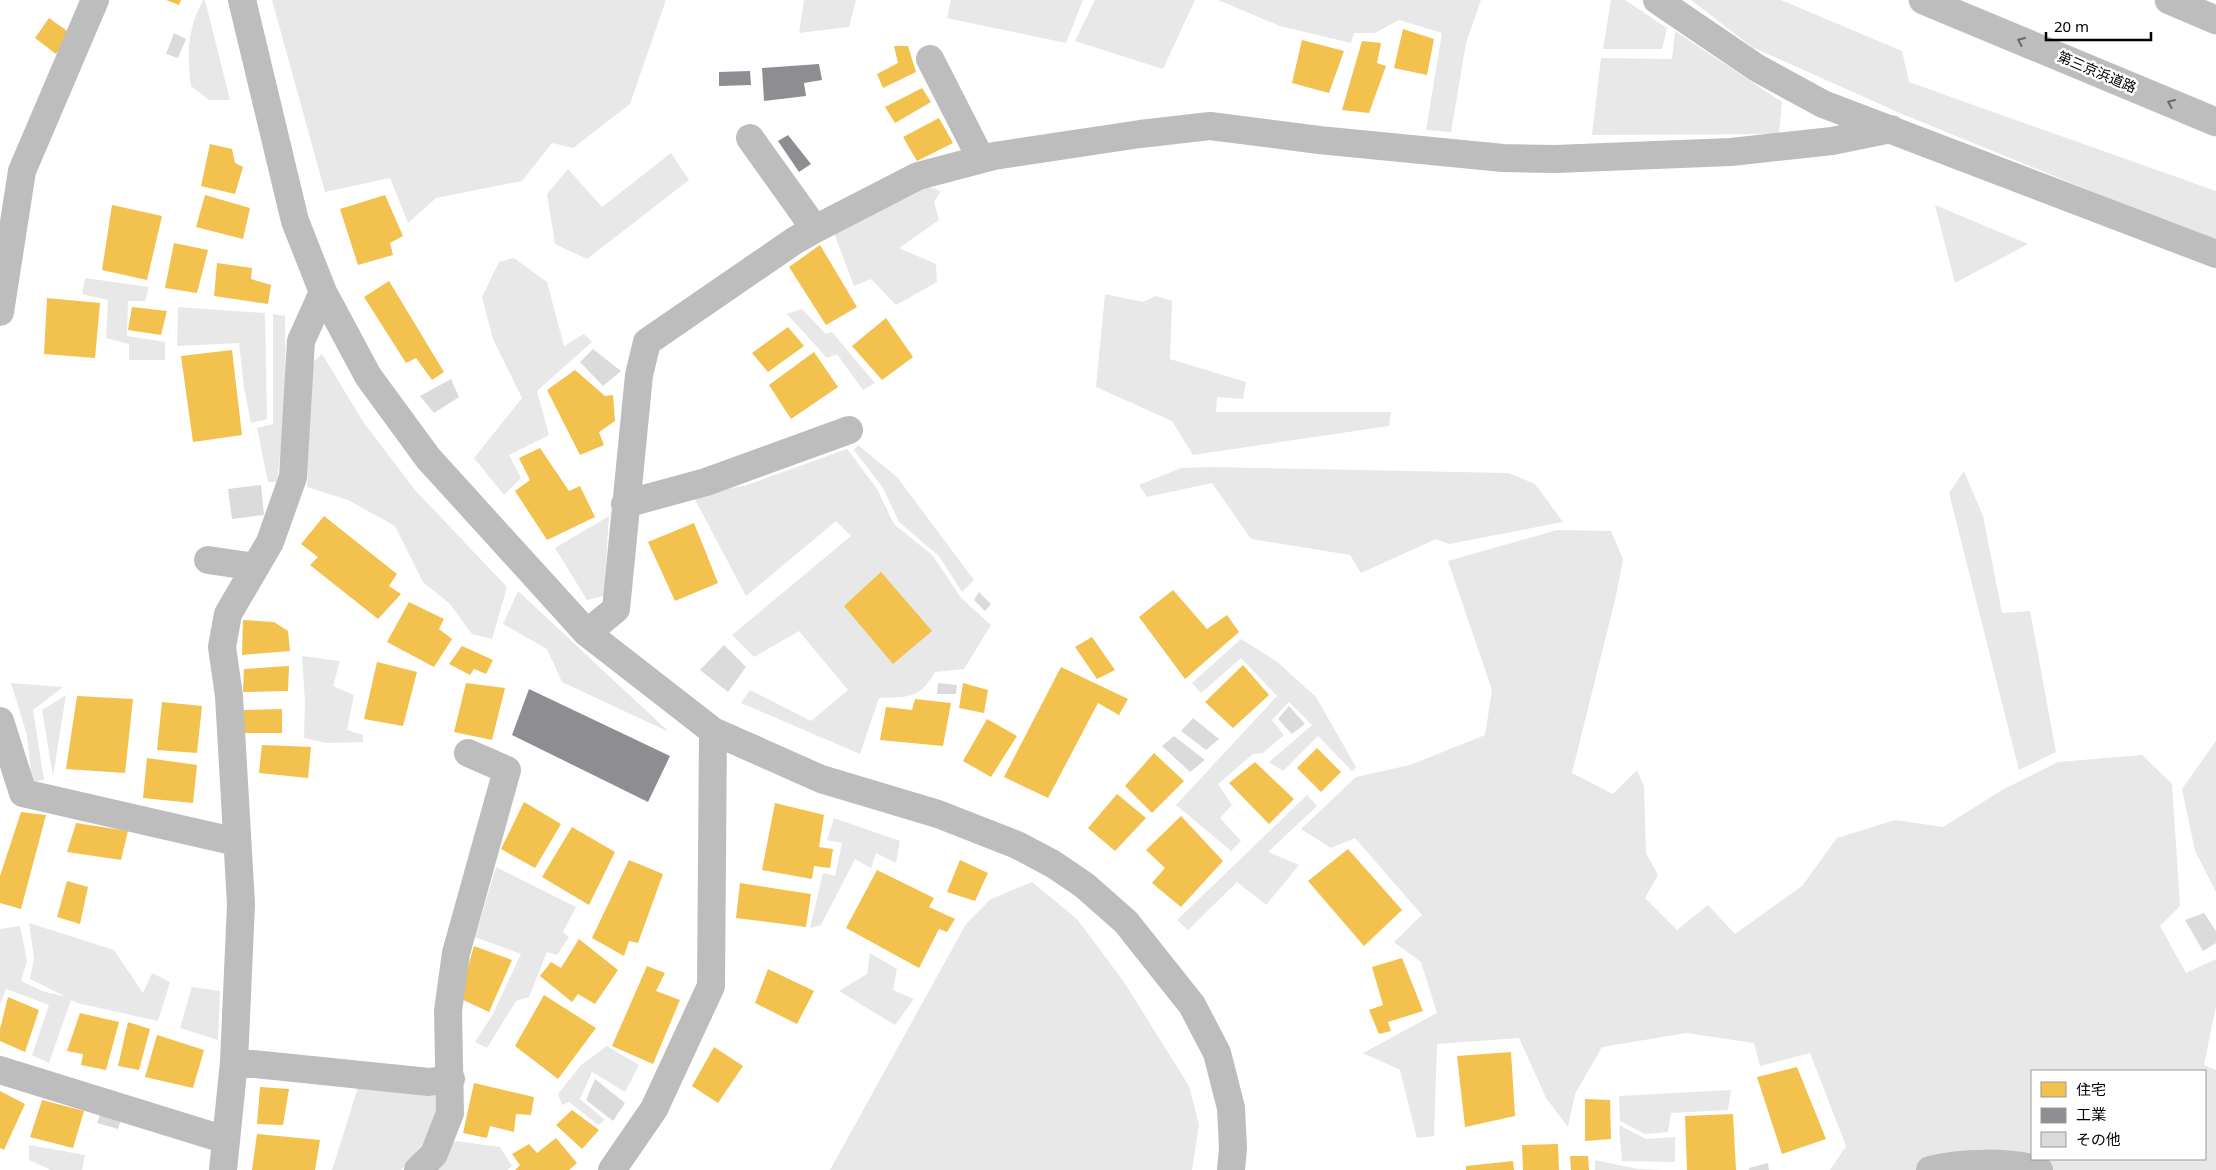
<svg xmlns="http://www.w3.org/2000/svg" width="2216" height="1170" font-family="'Noto Sans','Noto Sans JP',sans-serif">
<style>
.green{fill:#e8e8e8;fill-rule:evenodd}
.homes{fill:#f2c14e}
.industry{fill:#8d8d92}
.building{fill:#dbdbdb}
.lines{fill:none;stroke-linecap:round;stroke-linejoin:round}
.highway-casing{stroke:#dbdbdb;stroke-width:29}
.minor{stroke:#bdbdbd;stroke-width:28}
.highway{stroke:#bdbdbd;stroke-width:28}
.oneway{stroke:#686868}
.labels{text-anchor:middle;stroke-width:5;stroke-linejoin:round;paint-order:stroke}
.street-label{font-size:14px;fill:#000;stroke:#fff}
</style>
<rect width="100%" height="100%" fill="#fff"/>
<!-- green -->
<path class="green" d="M203,0H205L230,100H209L191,86C187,54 187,30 203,0Z
M272,0H666L630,104L573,148L552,143L522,181L436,198L408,223L390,178L325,192Z
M804,0H856L849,27L799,33Z
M951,0H1083L1066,43L947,18Z
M1095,0H1195L1163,69L1075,41Z
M1218,0H1481L1466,43L1451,132L1426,130L1442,33L1399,20L1375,33H1354L1351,43L1280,26Z
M1611,0H1625L1667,28L1662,49H1603Z
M1691,0H1781L1902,51L1909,82L2216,191V242L1902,114L1752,47Z
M1675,31L1782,102L1779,134L1592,135L1601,58L1672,59Z
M671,153L689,180L587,259L555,244L547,194L568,169L602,207Z
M926,186L941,191L934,202L939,220L899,248L936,264L937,282L896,305L871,279L854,286L834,233Z
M1935,205L2028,244L1955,283Z
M514,258L547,282L564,346L584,334L592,342L537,391L549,435L509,455L521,478L504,495L474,458L522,398L493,339L482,297L499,262Z
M85,278L149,287L145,301H128L127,336L165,342V360H129V344L106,338L108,300L82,294Z
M1105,294L1143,302L1156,296L1172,301L1170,359L1246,382L1243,399L1217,397L1216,412H1391L1389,426L1193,455L1172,421L1096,387Z
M178,307L265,313L267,419L251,423L244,388L239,343L177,346Z
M802,309L826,334L832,332L875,383L863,390L837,354L827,358L787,314Z
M273,314L285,316L286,403L277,482H268L257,428L273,424Z
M322,354L364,423L415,490L507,587L492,639L472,634L450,604L423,582L395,526L348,500L307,487L312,363Z
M858,445L897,477L974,580L962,592L939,556L899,522L883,488L854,450Z
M847,449L877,489L894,524L933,556L961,598L991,625L964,669L935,672C920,699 908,697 879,698L860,754L741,703L750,690L811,721L848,690L799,631L754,657L732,635L851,536L836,521L746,596L693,496L747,485Z
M1210,467L1508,473L1535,484L1563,522L1449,544L1436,539L1361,573L1350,555L1251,539L1212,483L1147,497L1139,485L1181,468Z
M1964,471L1983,516L2002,613L2030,611L2056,752L2019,770L1949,493Z
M609,516L604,596L587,600L555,548Z
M1557,530L1611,531L1623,559L1616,596L1572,773L1613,794L1637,770L1644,786L1646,853L1658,875L1645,898L1677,930L1708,905L1735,934L1802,886L1837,838L1895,820L1943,827L2002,790L2058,762L2142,755L2172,784L2180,906L2160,926L2186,973L2216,959V1006L2204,1065L2216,1070V1170H1830L1846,1146L1810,1053L1760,1066L1754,1043L1686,1033L1602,1047L1575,1094L1568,1127L1546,1098L1519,1038L1437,1044L1434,1136L1417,1138L1400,1070L1363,1053L1437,1013L1421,962L1394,942L1422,915L1355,838L1331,848L1301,829L1356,777L1410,765L1485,735L1492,690L1448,561ZM2032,1071H2205V1159H2032Z
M518,591L669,732L562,682L547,649L503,624Z
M1241,639L1276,661L1316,697L1356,767L1352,771L1318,736L1283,771L1269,762L1312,725L1289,702L1272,720L1284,735L1263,753L1253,754L1218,784L1232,805L1220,818L1241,841L1231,851L1176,805L1277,696L1241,658L1201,693L1192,683Z
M302,656L340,661L333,686L354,695L347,730L363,735V742L327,743L304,738L305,702Z
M11,683L63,687L33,710L44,780L32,782L27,735Z
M66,695L53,776L42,710Z
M2216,741V892L2195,851L2182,789Z
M1307,795L1317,806L1268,852L1299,865L1266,905L1237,882L1188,930L1177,920Z
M834,818L900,841L896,863L876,853L871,868L855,859L821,925L810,928L823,873L835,876L842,843L827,840Z
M496,867L576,907L563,932L569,937L557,955L547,952L529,997L516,1001L487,1048L475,1042L493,1014L521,954L475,937Z
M1032,882L1077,919L1124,982L1189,1086L1199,1125L1192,1170H830L966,924L991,899Z
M29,923L114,950L143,993L152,973L170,982L158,1021L77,1003L71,1000L49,1063L32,1055L49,1005L6,989L0,1005V929L20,926L27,961L21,981L42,991L66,997L30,979L34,958Z
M870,953L897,969L893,990L914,999L895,1025L839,991L867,974Z
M192,987L220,991L218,1040L180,1028Z
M607,1046L639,1065L625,1092L592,1072L580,1099L605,1120L598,1125L569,1102L562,1105L558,1094L581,1065Z
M359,1084L433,1089L439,1110L433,1132L401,1170H332Z
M1731,1090L1728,1110L1671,1113L1668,1132L1645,1134L1620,1121L1619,1096Z
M1619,1125L1646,1139L1675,1137V1162L1622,1161Z
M455,1141L500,1147L512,1166L507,1170H430Z
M29,1145L85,1155L82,1170H51L29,1160Z
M1595,1160L1638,1169L1662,1170H1595Z"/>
<!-- homes -->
<path class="homes" d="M166,0H181L179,5Z
M49,18L70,33L56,54L35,38Z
M1403,29L1434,39L1427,75L1394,68Z
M1302,40L1344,51L1329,93L1292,83Z
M1362,41L1381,43L1377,63L1386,66L1369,113L1342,110Z
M894,46H908L916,72L883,88L877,74L898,63Z
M922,88L931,102L895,123L885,107Z
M939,118L953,143L917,161L903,137Z
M210,144L232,149L235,163L243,167L235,194L201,186Z
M205,195L250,208L243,239L196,227Z
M385,195L403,236L390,243L393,255L358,265L340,209Z
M112,205L162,216L147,280L102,270Z
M174,243L208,250L197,293L165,288Z
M820,245L857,307L826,325L789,267Z
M217,263L252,268L251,279L271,285L268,304L214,296Z
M389,281L444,372L432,380L416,358L406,363L364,297Z
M47,298L100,303L95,358L44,354Z
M132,307L167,311L161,335L128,330Z
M886,318L913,357L882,380L852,346Z
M788,327L804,346L768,372L752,353Z
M232,350L242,435L193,442L181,356Z
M814,352L838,387L791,419L769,385Z
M575,370L605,396L613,395L615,421L599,432L604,445L580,455L547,390Z
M540,448L569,491L580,486L595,517L547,540L515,491L530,480L519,458Z
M324,516L397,574L389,586L401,594L378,619L310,565L318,557L301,544Z
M694,523L718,583L675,601L648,542Z
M881,572L932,631L893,664L844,606Z
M1173,590L1207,629L1227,615L1239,632L1185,679L1139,617Z
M409,602L444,619L439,629L452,639L434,667L387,642Z
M243,620L274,622L288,631L290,651L242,655Z
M1092,637L1115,670L1097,679L1075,647Z
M462,646L493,660L486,674L474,669L470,675L449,664Z
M377,662L417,672L403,726L364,719Z
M1243,665L1269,695L1233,728L1205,702Z
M289,666L288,691L243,692L244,669Z
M1061,667L1128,699L1119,715L1098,703L1048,798L1004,777Z
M466,683L505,688L492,740L454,732Z
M963,683L988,690L984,713L959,708Z
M77,696L133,699L125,773L66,769Z
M915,699L951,703L943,746L880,740L886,707L912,710Z
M162,702L202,706L197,753L157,750Z
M282,709V733H244V710Z
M987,719L1017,736L991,777L963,761Z
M262,745L311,747L308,778L259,773Z
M1317,748L1341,772L1321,792L1297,768Z
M1154,753L1184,781L1152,813L1125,786Z
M147,758L197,765L193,803L143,798Z
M1255,762L1294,799L1269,824L1229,783Z
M1117,794L1146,818L1115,851L1088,828Z
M524,802L561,824L535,868L501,849Z
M775,803L824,815L819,847L833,849L830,868L814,866L812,879L762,870Z
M21,812L46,815L21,909L0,903V876Z
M1181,816L1223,861L1181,907L1152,883L1165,868L1146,850Z
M76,823L128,831L121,860L67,852Z
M572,827L615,852L589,905L542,877Z
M1348,849L1402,910L1364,946L1308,881Z
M629,860L663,874L638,943L629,941L624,956L592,938Z
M960,860L988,873L975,901L947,892Z
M877,870L934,898L929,907L955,919L947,932L939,929L919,968L846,928Z
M67,881L88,887L80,924L57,917Z
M740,883L811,894L806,927L736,918Z
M579,939L618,970L595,1004L578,994L572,1002L540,976L551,962L561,968Z
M474,946L512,960L489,1012L459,998Z
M1402,958L1423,1011L1388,1022L1391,1031L1379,1034L1369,1010L1383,1005L1372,967Z
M647,966L665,973L656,991L680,1000L653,1064L612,1046Z
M768,969L814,991L797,1024L755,1003Z
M544,995L596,1028L558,1079L515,1046Z
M8,997L39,1010L25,1052L0,1041V1029Z
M80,1013L119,1022L106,1070L81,1065L83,1054L67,1051Z
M128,1022L150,1029L139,1070L118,1066Z
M157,1035L204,1050L193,1088L145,1077Z
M714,1047L743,1066L718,1103L692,1086Z
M1511,1052L1515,1116L1465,1127L1457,1056Z
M1797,1067L1826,1139L1782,1154L1757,1077Z
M474,1083L534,1097L531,1115L516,1114L514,1132L490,1126L487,1138L463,1133Z
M260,1087L289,1089L283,1125L257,1124Z
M0,1091L25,1104L4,1150L0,1148Z
M1585,1099L1610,1100L1611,1139L1585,1141Z
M42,1100L84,1111L73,1148L30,1137Z
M572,1110L599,1130L582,1149L556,1125Z
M1733,1114L1736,1170H1687L1685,1116Z
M257,1134L320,1140L315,1170H252Z
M556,1138L577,1163L569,1170H515L520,1165L512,1154L529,1144L537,1153Z
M1558,1144L1559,1170H1523L1522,1145Z
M1570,1156H1588L1589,1170H1571Z
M1513,1161L1514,1170H1466V1166Z"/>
<!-- industry -->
<path class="industry" d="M819,64L822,80L804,83L806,96L764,101L762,68Z
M750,71L751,85L719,86V72Z
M788,135L811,164L799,172L778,141Z
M529,689L670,756L648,802L512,735Z"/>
<!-- building -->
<path class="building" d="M174,33L186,39L178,58L166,54Z
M593,349L621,371L603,386L580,362Z
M451,379L459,397L434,413L420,396Z
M261,485L264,515L232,519L228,489Z
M979,592L991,604L985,611L974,600Z
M724,645L746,667L728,692L700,670Z
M938,683L957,685L956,694H937Z
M1289,706L1305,724L1292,734L1278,719Z
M1193,718L1219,739L1206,750L1181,731Z
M1174,736L1205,760L1190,772L1162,746Z
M2204,913L2216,931V943L2203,951L2185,920Z
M595,1079L625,1103L613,1121L586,1100Z
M100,1114L121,1119L118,1129L97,1123Z
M1768,1163L1769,1170H1749V1168Z"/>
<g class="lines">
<defs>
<path id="highway" d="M1923,0L2216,122
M2169,0L2216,20"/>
</defs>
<!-- highway casing -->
<use href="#highway" class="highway-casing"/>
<!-- minor -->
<path class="minor" d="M242,0L295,221L323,292L368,376L428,458L587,633L713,731L821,779L938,814L1017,845L1053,864L1084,885L1126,922L1192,1005L1217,1053L1231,1108L1233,1148L1231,1170
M1657,0L1757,68L1823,104L2216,254
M930,59L981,159
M750,138L815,229
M0,312L22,171L95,0
M625,504L706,482L849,430
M208,560L255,567
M587,633L616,609L639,375L647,342L794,241L815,229L918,176L994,156L1140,134L1210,126L1319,140L1503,158L1555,159L1731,152L1832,141L1891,129
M0,721L23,793L237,842
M234,1062L429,1082L451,1079
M0,1070L226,1140
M223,1170L234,1062L241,904L229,696L222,647L228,614L270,542L293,477L301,341L323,292
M418,1170L434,1154L450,1113L448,1011L456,953L507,770L468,753
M612,1170L654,1109L711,986L713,731
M1930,1170C1961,1162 2008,1161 2039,1170"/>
<!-- highway -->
<use href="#highway" class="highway"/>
</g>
<!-- one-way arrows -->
<defs><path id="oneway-chevron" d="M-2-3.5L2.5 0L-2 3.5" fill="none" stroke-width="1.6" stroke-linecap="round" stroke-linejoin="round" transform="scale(1.25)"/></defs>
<g class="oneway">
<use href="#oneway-chevron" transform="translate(2021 41) rotate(-157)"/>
<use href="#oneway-chevron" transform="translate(2171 103) rotate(-157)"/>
</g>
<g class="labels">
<!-- street labels -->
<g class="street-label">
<text transform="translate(2097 72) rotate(23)" y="5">第三京浜道路</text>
</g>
</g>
<!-- legend -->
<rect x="2031" y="1070" width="175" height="90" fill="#ffffff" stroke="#999999"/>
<rect x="2041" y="1082" width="25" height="15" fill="#f2c14e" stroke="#999999"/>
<text x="2076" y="1095" font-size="15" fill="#000000">住宅</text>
<rect x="2041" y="1108" width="25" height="15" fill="#8d8d92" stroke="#999999"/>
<text x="2076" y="1120" font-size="15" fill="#000000">工業</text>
<rect x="2041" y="1132" width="25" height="15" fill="#dbdbdb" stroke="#999999"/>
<text x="2076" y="1145" font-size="15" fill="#000000">その他</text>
<!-- scale -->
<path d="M2046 32v8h105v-8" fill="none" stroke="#000000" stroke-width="2.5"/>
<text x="2054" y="32" font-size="15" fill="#000000" stroke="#ffffff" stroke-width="4" paint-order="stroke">20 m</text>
</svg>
